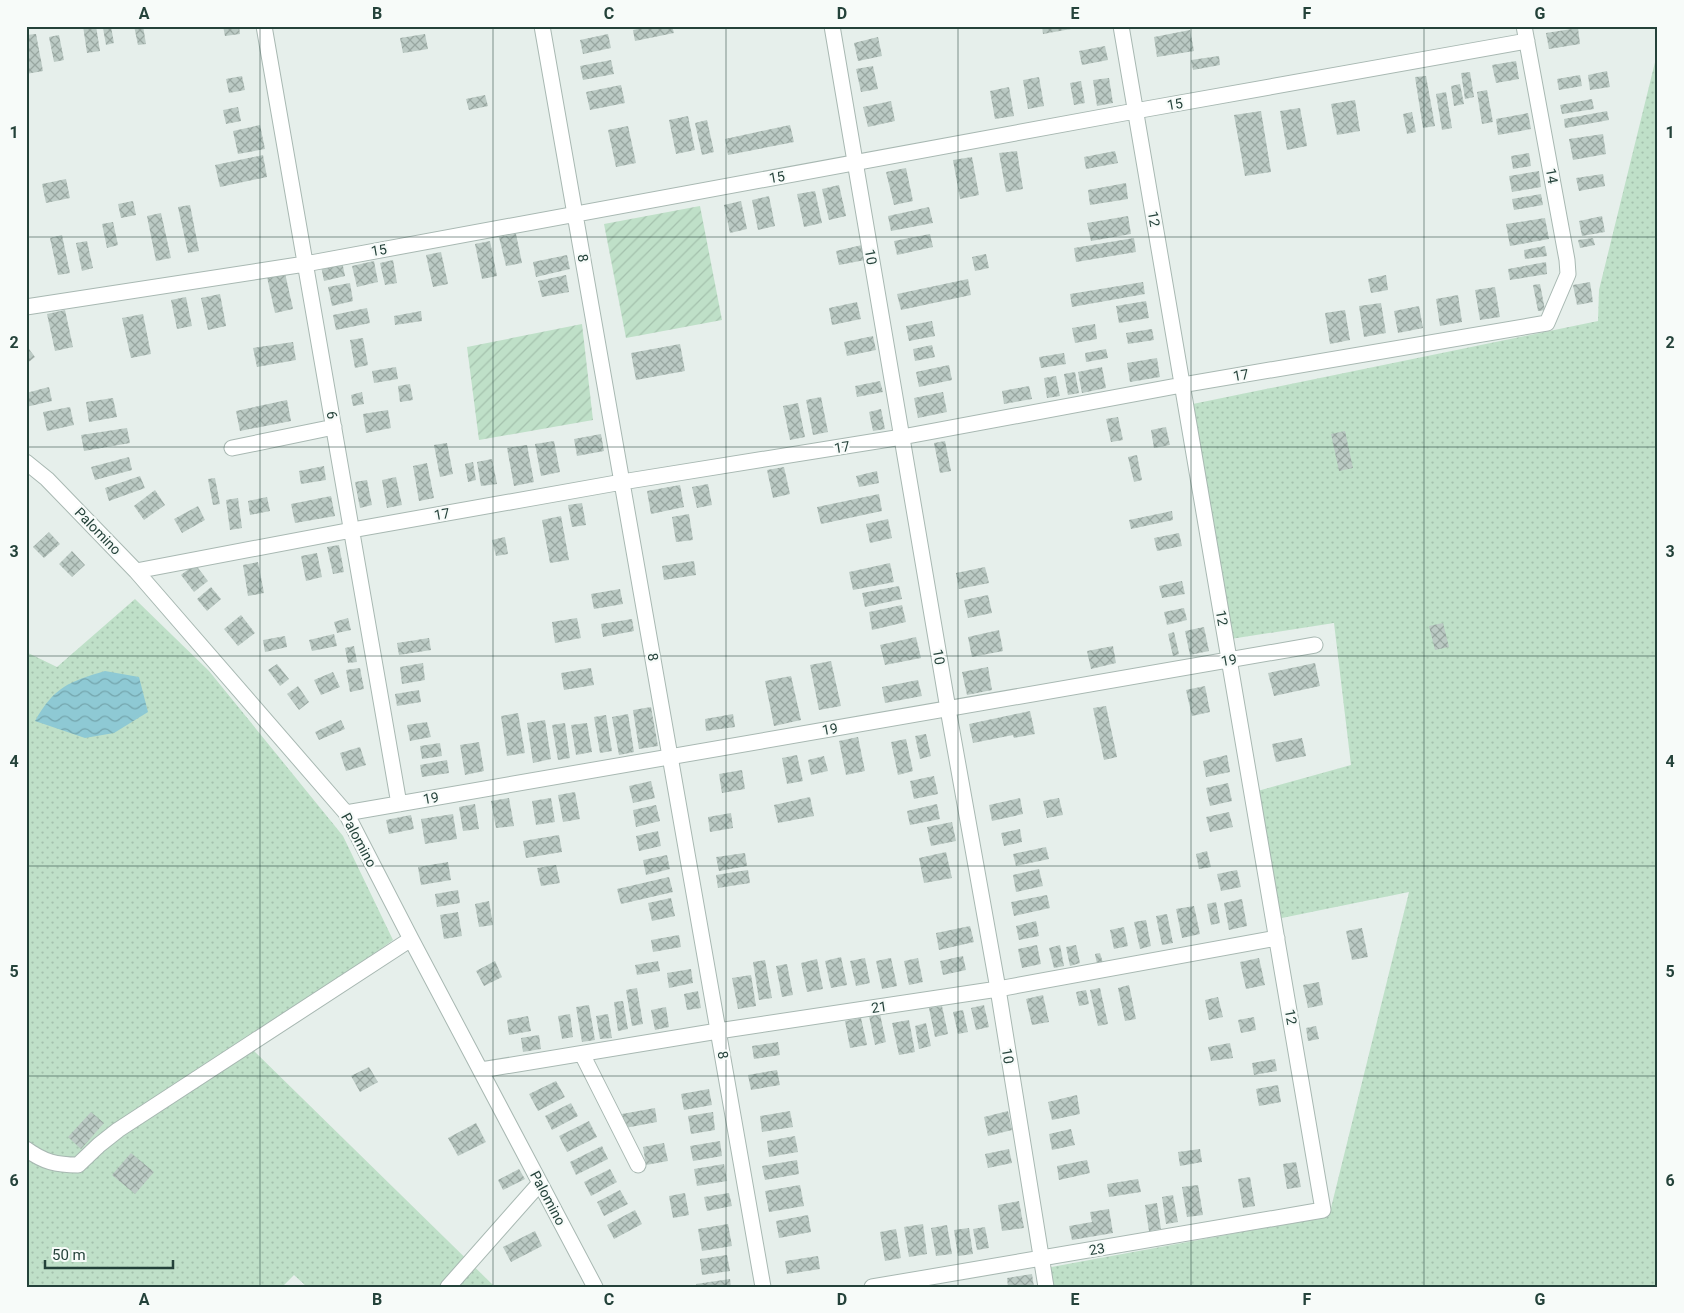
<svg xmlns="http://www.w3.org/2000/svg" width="1684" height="1313" font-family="Roboto,sans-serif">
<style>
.grass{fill:url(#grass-dots)}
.garden{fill:url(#garden-furrows)}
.water{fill:url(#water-waves)}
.building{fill:url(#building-cross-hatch)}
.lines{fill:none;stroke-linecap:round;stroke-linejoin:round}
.minor-casing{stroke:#a8b8b2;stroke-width:17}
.minor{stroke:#fff;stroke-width:15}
.grid{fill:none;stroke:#24423a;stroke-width:1;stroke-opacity:0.55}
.labels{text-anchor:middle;stroke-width:4.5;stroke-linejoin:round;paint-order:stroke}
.street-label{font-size:14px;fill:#24423a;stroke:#f7fbf9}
.neatline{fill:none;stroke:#24423a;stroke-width:2}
.grid-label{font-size:16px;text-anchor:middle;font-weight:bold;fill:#24423a}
</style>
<defs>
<pattern id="grass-dots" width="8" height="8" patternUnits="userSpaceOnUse" patternTransform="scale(1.25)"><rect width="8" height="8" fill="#bfe0c8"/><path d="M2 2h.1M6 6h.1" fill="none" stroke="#a4c1ad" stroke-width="1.8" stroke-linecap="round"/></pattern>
<pattern id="garden-furrows" width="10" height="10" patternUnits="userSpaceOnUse" patternTransform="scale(1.25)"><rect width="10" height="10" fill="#bfe0c8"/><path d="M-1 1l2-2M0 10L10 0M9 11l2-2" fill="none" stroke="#a4c1ad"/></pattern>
<pattern id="water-waves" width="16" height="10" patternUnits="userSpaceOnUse" patternTransform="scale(1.25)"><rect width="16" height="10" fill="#8ec9d4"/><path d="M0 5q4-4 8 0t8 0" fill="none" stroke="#74a5ad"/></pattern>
<pattern id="building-cross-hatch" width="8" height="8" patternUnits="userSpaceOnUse" patternTransform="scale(1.25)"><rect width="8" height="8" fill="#bbcac4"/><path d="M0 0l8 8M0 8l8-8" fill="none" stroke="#98a6a0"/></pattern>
</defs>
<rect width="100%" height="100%" fill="#e6efeb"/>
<!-- grass -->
<path class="grass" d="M1658,50V1287H1049L1046,1268L1329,1216L1409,892L1277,919L1254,792L1351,765L1334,623L1224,640L1183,406L1598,321L1599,290Z
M135,599L209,671L343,836L393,940L248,1045L495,1287H307L294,1275L282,1287H26V652L57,667Z"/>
<!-- garden -->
<path class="garden" d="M700,206L722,320L626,338L604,224Z
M582,324L593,420L479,440L467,347Z"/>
<!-- water -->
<path class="water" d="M105,671L139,677L148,712L114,733L85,738L35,721C55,686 69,682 105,671Z"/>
<!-- building -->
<path class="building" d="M83,26H96L100,51L87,53Z
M134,26H143L146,44L138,45Z
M223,26H239L240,34L225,36Z
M649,26H672L674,33L635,41L633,30Z
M1042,26H1082V27L1043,34Z
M111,27L114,43L106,45L103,28Z
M1578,28L1580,44L1549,49L1546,33Z
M1190,30L1194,51L1157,57L1154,37Z
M36,34L43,71L26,74V35Z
M425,34L428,49L403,53L400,38Z
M608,34L611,48L583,54L580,40Z
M59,35L64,60L54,62L49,37Z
M878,37L882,56L858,61L854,43Z
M1105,46L1108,60L1082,65L1079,51Z
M1219,56L1220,65L1193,70L1191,60Z
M611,60L614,74L583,80L580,66Z
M1516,61L1519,79L1496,83L1492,65Z
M873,66L878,89L861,92L856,69Z
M1607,71L1610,87L1590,90L1588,75Z
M1470,72L1474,97L1465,99L1461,73Z
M1580,75L1582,86L1559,90L1557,79Z
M242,76L245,90L229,93L226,79Z
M1426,76L1435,126L1423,128L1415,77Z
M1039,77L1044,106L1028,109L1023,80Z
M1109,78L1113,103L1097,106L1093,80Z
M1081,81L1085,103L1074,105L1070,83Z
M1460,84L1464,104L1454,106L1451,86Z
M621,85L625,103L590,110L586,92Z
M1009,87L1014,116L995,119L990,91Z
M1487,90L1493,122L1482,124L1477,92Z
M1446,92L1452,128L1442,130L1436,94Z
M485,95L488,106L469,110L466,99Z
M1592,99L1594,109L1562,114L1560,105Z
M1355,100L1360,131L1337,135L1331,104Z
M891,101L895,121L868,127L863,107Z
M238,107L241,121L226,124L223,110Z
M1300,108L1307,146L1287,150L1280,111Z
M1261,111L1271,172L1245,176L1234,115Z
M1607,111L1609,120L1565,128L1564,119Z
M1412,112L1416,132L1407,134L1403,114Z
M1528,113L1531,129L1498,135L1496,119Z
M688,116L695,150L676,154L669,120Z
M707,120L714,152L702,155L695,123Z
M260,125L265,149L238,154L233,131Z
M790,125L794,142L728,155L725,139Z
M628,126L636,163L616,167L608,130Z
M1603,134L1606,154L1573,160L1569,139Z
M1017,151L1023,189L1006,192L999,153Z
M1115,151L1118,163L1086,169L1084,157Z
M1529,153L1531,166L1513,169L1511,156Z
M263,155L267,177L220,187L215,165Z
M972,157L979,195L960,199L953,160Z
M906,168L913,201L894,205L886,172Z
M1539,171L1541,187L1512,192L1509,176Z
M1603,174L1605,186L1579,191L1576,178Z
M66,179L70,198L46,203L42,184Z
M1126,183L1128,199L1090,205L1088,190Z
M839,185L846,216L829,220L822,189Z
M815,191L822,223L804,227L797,194Z
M1541,194L1543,205L1514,210L1512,199Z
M769,196L775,226L758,230L752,200Z
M133,201L136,215L121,218L118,204Z
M741,201L747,229L730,233L724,205Z
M190,205L199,251L188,253L178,207Z
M929,207L933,223L891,231L888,216Z
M161,213L171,258L156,261L147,216Z
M1128,216L1131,234L1091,241L1087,223Z
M1602,216L1605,232L1582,236L1579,221Z
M1545,218L1549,239L1510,246L1506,224Z
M113,222L118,245L107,248L102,224Z
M516,234L522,263L506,266L499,237Z
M930,234L933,247L897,255L894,241Z
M62,235L70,273L58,275L50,238Z
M1134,238L1136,252L1076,262L1074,248Z
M1593,238L1595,245L1580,248L1578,240Z
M87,241L93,268L82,271L76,243Z
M490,241L497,276L482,279L475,244Z
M862,245L865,260L839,265L836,251Z
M1545,246L1547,256L1525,259L1524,250Z
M441,252L448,284L433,287L426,255Z
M986,254L989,268L975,271L972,257Z
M567,255L570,269L536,277L533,262Z
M393,260L397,283L385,285L380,263Z
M342,261L345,276L324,281L321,266Z
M374,261L378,282L357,287L352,266Z
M1546,262L1547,274L1510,280L1508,269Z
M285,273L293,309L275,313L267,277Z
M566,275L569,292L542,297L538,281Z
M1386,275L1388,290L1371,293L1368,279Z
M968,279L971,295L901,310L897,294Z
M1143,282L1145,294L1072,307L1070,294Z
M1590,282L1593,302L1577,305L1573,285Z
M350,283L353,301L332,306L328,287Z
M1540,284L1545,310L1538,311L1533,285Z
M1495,287L1500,317L1480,320L1475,290Z
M220,294L226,326L208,330L201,298Z
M1458,295L1462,322L1440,326L1436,299Z
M186,297L192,326L177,329L171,300Z
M1146,301L1149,318L1119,323L1116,306Z
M857,302L861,319L832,325L829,308Z
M1381,303L1386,333L1364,337L1359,306Z
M1419,306L1423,328L1398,333L1394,311Z
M367,308L370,323L336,330L333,315Z
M65,310L73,347L55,351L47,314Z
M1345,310L1350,340L1330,344L1325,313Z
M421,311L422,321L395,325L394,316Z
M143,314L151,354L131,358L122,318Z
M932,321L935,336L909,341L906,326Z
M1095,324L1097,339L1075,343L1072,328Z
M1152,329L1154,340L1128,344L1126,333Z
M873,336L876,350L847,356L844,342Z
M363,338L368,365L355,368L350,340Z
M293,342L296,360L257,367L253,348Z
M680,344L685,371L636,380L631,353Z
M26,345L35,357L26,364Z
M932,345L935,357L915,361L913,349Z
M1106,349L1108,358L1086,362L1085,353Z
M1064,353L1066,364L1041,368L1039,357Z
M1157,358L1160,377L1130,382L1127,363Z
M949,365L952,380L919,387L916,372Z
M396,367L398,379L374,383L372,371Z
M1102,367L1106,388L1082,393L1078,372Z
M1075,372L1079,393L1068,395L1064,374Z
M1056,376L1060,396L1047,398L1044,378Z
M880,381L883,392L857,397L855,386Z
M410,384L413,400L400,402L398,386Z
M1029,386L1032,399L1004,404L1002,391Z
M49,387L52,401L26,407V393Z
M362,392L364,404L353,406L351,395Z
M943,392L947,412L918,418L914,398Z
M821,397L828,432L813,435L806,400Z
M113,398L117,417L89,422L86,402Z
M287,400L291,421L240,431L236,411Z
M798,403L805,437L790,440L783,406Z
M70,407L74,425L47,431L43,412Z
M881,409L885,429L873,431L869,412Z
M388,410L391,428L366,433L363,414Z
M1118,417L1123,440L1111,442L1106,419Z
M1166,427L1170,445L1154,448L1151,430Z
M127,428L130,443L84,451L81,435Z
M1345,431L1353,468L1339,471L1331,434Z
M601,434L604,451L577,456L574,439Z
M554,441L560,472L541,476L535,444Z
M945,441L951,471L940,473L934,443Z
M447,443L453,474L440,477L434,445Z
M527,445L534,482L514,486L507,448Z
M1137,455L1142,480L1134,482L1128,457Z
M129,457L132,470L95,480L91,467Z
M492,459L497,484L481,486L477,462Z
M473,462L476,480L468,482L465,464Z
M427,463L434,498L419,501L413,466Z
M324,466L326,480L301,484L299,471Z
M784,467L790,494L773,498L767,470Z
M877,471L879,483L859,487L856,476Z
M140,476L145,488L109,501L105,488Z
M396,477L402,505L387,508L382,480Z
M215,478L220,504L213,505L208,479Z
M367,480L372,505L360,508L355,482Z
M708,484L712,505L697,508L692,487Z
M680,485L684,507L651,514L647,491Z
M155,490L165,505L144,520L134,506Z
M879,494L882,511L821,524L817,507Z
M331,496L335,516L295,523L291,504Z
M267,497L270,511L250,515L248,501Z
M238,498L242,528L230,530L226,500Z
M582,503L586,525L572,527L568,505Z
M198,506L205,520L182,533L174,519Z
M1172,511L1173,520L1131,529L1129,520Z
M689,514L693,540L676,542L672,517Z
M561,516L569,560L550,563L542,520Z
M888,519L892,538L870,543L866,524Z
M49,532L60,544L44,558L33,547Z
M1179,533L1182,546L1157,551L1154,538Z
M505,537L508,554L496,556L492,540Z
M339,545L344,572L333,574L327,547Z
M72,551L85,565L72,577L59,564Z
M317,553L322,577L306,581L301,556Z
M694,561L696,575L664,580L662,566Z
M258,562L264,593L248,596L243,565Z
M890,563L894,582L853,590L849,572Z
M195,564L208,581L194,592L181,575Z
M985,567L989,583L959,589L956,573Z
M1182,581L1185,594L1162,598L1159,586Z
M899,586L902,599L865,607L862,593Z
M211,587L221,599L207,611L197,599Z
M620,589L623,604L594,609L591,594Z
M988,595L992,613L968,618L964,600Z
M902,605L906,622L872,630L869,612Z
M1184,608L1187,620L1167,625L1164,612Z
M241,615L255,633L238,646L224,629Z
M348,618L351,630L337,633L334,622Z
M577,618L581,638L555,643L552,622Z
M632,619L634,631L603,637L601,624Z
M1443,623L1449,647L1435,650L1429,626Z
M1204,627L1209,651L1190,655L1185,631Z
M999,630L1003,651L972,657L968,637Z
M1174,632L1179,654L1173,656L1168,634Z
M334,634L337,646L312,651L309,640Z
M285,636L287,647L265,652L263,640Z
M916,637L921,658L885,665L880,645Z
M429,638L431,650L399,655L397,643Z
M354,646L357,662L348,663L345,648Z
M1113,646L1116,663L1091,669L1087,651Z
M831,661L841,706L819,710L810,665Z
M423,663L425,680L402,684L400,667Z
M1315,663L1320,686L1274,696L1268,673Z
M277,664L289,679L280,686L268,670Z
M988,667L992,690L967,695L962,672Z
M360,668L364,689L350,692L346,670Z
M591,668L594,685L564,690L561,673Z
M333,672L340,687L321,695L314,680Z
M791,676L801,720L774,726L765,681Z
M918,680L922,696L885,703L882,687Z
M298,686L309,702L299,710L287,694Z
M1205,686L1210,712L1192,716L1186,690Z
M419,690L421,702L397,706L395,694Z
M1106,706L1117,757L1104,760L1093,708Z
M651,707L658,746L639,749L633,710Z
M1030,711L1035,734L1014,738L1013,735L973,743L969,724Z
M518,713L525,753L507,756L501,716Z
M628,714L634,752L619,755L612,717Z
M733,714L735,727L706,731L705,719Z
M606,715L612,751L600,753L594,717Z
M341,720L345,729L319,740L315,732Z
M545,720L551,759L533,763L527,723Z
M427,722L431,737L410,741L407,725Z
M565,723L570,758L558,760L552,725Z
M587,723L592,752L576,755L571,725Z
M926,734L931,756L920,759L915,736Z
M858,737L865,771L846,775L839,741Z
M1302,738L1306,756L1276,762L1272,744Z
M906,739L913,771L898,775L891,742Z
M479,742L484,771L465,775L460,745Z
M440,743L442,756L422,759L420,746Z
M360,747L366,765L346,771L340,753Z
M797,755L803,781L787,784L782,758Z
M1227,755L1230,772L1206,777L1203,761Z
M824,756L828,771L811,775L808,760Z
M447,760L449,773L422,777L420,765Z
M742,770L745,789L722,793L719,774Z
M934,776L938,794L914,799L910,781Z
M651,781L655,798L633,803L629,786Z
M1228,783L1232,801L1210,806L1206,788Z
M575,792L580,819L563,822L558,795Z
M810,797L814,816L778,823L774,805Z
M509,798L514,826L496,828L491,801Z
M551,798L555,822L536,825L532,801Z
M1020,798L1023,814L992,821L989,805Z
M1059,798L1063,815L1047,818L1043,801Z
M475,804L479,829L463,831L459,807Z
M937,804L940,819L910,825L907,811Z
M656,805L660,821L636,827L633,810Z
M1229,812L1233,827L1210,832L1206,817Z
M731,813L733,828L710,832L708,817Z
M453,814L457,839L425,844L421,819Z
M411,815L414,829L389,834L386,820Z
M952,822L956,841L931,846L927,827Z
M1020,829L1022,842L1004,846L1001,833Z
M658,831L661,846L639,851L636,836Z
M559,835L562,852L526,858L523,841Z
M1046,847L1049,859L1016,866L1013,854Z
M1207,851L1211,867L1199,869L1196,854Z
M946,852L952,878L924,883L919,858Z
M745,853L747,866L719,871L716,857Z
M667,855L670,869L646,875L643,860Z
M448,862L451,880L421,885L418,867Z
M556,865L560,883L541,886L537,868Z
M1039,869L1043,886L1016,892L1013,875Z
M748,870L750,883L718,888L716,875Z
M1237,870L1241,887L1221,891L1217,874Z
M669,877L673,892L621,904L617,889Z
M458,890L460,903L437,907L435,894Z
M1047,895L1050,908L1014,916L1011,902Z
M671,898L675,916L652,921L648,903Z
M1242,899L1247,926L1229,930L1224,903Z
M489,901L493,925L479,927L475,904Z
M1216,902L1220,923L1211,925L1207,904Z
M1194,906L1200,934L1182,938L1176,909Z
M458,912L462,936L444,939L440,915Z
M1167,914L1173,943L1162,945L1156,916Z
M1146,920L1151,946L1140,949L1134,922Z
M1036,921L1039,936L1019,940L1016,926Z
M970,926L974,942L939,950L936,933Z
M1124,927L1128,946L1114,949L1110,930Z
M1362,928L1368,957L1352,960L1346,931Z
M679,935L681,947L653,952L651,940Z
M1037,945L1041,964L1022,968L1018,949Z
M1060,945L1064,966L1054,968L1049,948Z
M1076,945L1080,963L1070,966L1066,947Z
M1100,953L1103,963L1097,964L1095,954Z
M963,956L966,970L943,975L940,961Z
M841,957L847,985L831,988L825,961Z
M865,958L870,983L856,986L850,961Z
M891,958L897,986L882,989L876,961Z
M918,958L923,982L909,985L904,961Z
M1259,958L1265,985L1246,989L1240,962Z
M817,959L823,989L807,992L801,963Z
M765,960L772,998L759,1000L753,962Z
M495,961L502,977L484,986L476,971Z
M658,961L660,971L637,975L635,965Z
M787,964L793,995L782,997L776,966Z
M691,969L693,983L669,988L667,973Z
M751,975L756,1006L738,1009L732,978Z
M1319,982L1323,1005L1308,1008L1303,985Z
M1129,985L1136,1019L1125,1021L1118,988Z
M637,988L643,1024L632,1026L626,990Z
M1100,988L1108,1024L1098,1026L1090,990Z
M1086,990L1089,1004L1079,1006L1076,992Z
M698,991L701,1008L687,1010L684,994Z
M1043,995L1049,1022L1032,1025L1026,999Z
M1218,997L1223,1017L1209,1020L1205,1000Z
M623,1001L628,1029L618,1031L614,1002Z
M589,1005L595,1040L582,1042L576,1007Z
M984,1005L989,1027L976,1030L971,1008Z
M942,1006L948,1034L935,1037L929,1008Z
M666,1007L669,1027L655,1030L651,1010Z
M963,1010L968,1032L958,1034L953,1012Z
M570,1014L573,1037L562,1039L558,1016Z
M608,1014L612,1038L600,1039L596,1016Z
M880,1014L886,1042L875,1045L869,1016Z
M528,1016L531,1031L509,1035L507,1020Z
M1254,1017L1256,1030L1241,1033L1238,1020Z
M861,1018L867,1045L850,1048L845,1021Z
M909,1020L915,1052L899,1055L892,1023Z
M926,1023L931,1046L919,1049L915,1026Z
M1316,1026L1319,1039L1308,1041L1306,1028Z
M539,1035L541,1049L523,1052L521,1038Z
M778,1042L780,1055L754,1059L752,1046Z
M1230,1043L1233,1058L1211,1061L1208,1047Z
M1275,1059L1277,1071L1254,1075L1252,1063Z
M369,1067L378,1082L360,1092L351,1076Z
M777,1070L780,1085L751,1090L748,1075Z
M556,1081L565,1097L538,1111L529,1094Z
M1278,1085L1281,1102L1259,1106L1256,1089Z
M709,1089L712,1105L684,1110L681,1094Z
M1077,1095L1080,1114L1052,1120L1048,1102Z
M571,1103L578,1116L552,1130L545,1116Z
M655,1108L657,1122L625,1128L622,1114Z
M790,1111L793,1127L762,1132L760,1116Z
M1008,1111L1012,1130L988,1136L984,1117Z
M91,1112L104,1123L81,1149L68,1137Z
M713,1112L715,1130L691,1134L688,1116Z
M589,1121L597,1137L567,1152L559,1136Z
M476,1123L486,1142L458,1156L448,1138Z
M1071,1129L1075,1145L1052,1150L1049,1134Z
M795,1136L798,1152L769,1157L767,1141Z
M720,1141L722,1156L693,1161L690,1146Z
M664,1143L668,1161L646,1165L643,1147Z
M602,1146L608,1159L576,1175L570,1162Z
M1009,1149L1012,1163L988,1168L985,1154Z
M1200,1149L1202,1162L1180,1166L1178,1152Z
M131,1153L154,1172L135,1194L112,1175Z
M797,1160L799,1174L765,1180L762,1166Z
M1087,1160L1090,1173L1059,1180L1057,1166Z
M1296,1162L1301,1187L1287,1189L1283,1164Z
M724,1164L727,1181L697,1186L694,1169Z
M519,1169L525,1179L503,1190L498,1180Z
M610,1169L617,1182L591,1196L584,1182Z
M1250,1177L1255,1206L1243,1208L1238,1179Z
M1138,1179L1141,1192L1109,1197L1107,1184Z
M800,1185L804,1206L769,1212L765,1191Z
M1198,1185L1203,1215L1187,1217L1182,1187Z
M620,1190L628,1204L604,1216L597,1202Z
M685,1193L689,1215L673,1218L669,1196Z
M729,1193L732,1206L707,1211L704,1197Z
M1173,1195L1178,1222L1166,1224L1162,1197Z
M1019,1201L1024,1228L1002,1231L998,1205Z
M1157,1203L1161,1229L1149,1231L1145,1205Z
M1109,1209L1113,1233L1072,1240L1069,1226L1092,1222L1090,1212Z
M635,1210L642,1224L614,1239L607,1225Z
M808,1215L811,1232L779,1238L776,1221Z
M728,1224L732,1246L702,1251L698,1229Z
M923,1224L927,1254L909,1257L904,1227Z
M947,1225L952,1254L936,1256L931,1228Z
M985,1227L989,1248L977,1250L973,1229Z
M969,1228L973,1254L958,1256L954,1230Z
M896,1229L901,1258L885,1261L880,1232Z
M535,1231L542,1246L511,1262L503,1247Z
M727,1255L730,1271L702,1275L700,1259Z
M818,1256L820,1269L787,1274L785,1261Z
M1032,1274L1034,1287H1008L1007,1278Z
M730,1279L731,1287H697L696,1284Z"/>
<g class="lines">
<defs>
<path id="minor" d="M264,26L399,804
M542,26L763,1287
M832,26L948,709L998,989L1046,1287
M26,307L305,264L1135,111L1527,41
M232,448L334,427
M26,462L47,479L136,571L346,813L411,939L595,1287
M136,571L352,530L622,482L902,437L1182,385L1547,323L1568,274L1567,260L1524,26
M346,813L1315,645
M582,1054L638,1165
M481,1070L718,1031L998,989L1277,938
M26,1149C44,1162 56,1165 78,1165L99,1145L118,1130L411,939
M448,1287L540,1183
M872,1287L1323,1210L1121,26"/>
</defs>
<!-- minor casing -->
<use href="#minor" class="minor-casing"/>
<!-- minor -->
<use href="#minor" class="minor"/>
</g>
<!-- grid -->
<path class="grid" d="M260,26V1287M493,26V1287M726,26V1287M958,26V1287M1191,26V1287M1424,26V1287M26,237H1658M26,447H1658M26,656H1658M26,866H1658M26,1076H1658"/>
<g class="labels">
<!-- street labels -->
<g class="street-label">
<text transform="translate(1175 104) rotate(-10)" y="5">15</text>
<text transform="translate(1552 176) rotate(80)" y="5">14</text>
<text transform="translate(777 177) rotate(-10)" y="5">15</text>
<text transform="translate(1154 219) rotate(80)" y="5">12</text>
<text transform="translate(379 250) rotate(-10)" y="5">15</text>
<text transform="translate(871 257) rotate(80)" y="5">10</text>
<text transform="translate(583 258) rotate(80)" y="5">8</text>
<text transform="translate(1241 375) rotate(-10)" y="5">17</text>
<text transform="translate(332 415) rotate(80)" y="5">6</text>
<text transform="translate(842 447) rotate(-9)" y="5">17</text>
<text transform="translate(442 514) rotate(-10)" y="5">17</text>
<text transform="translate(98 531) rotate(46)" y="5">Palomino</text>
<text transform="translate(1222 618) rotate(80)" y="5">12</text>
<text transform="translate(653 657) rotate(80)" y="5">8</text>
<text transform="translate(939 657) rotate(80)" y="5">10</text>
<text transform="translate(1229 660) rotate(-10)" y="5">19</text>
<text transform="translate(830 729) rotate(-10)" y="5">19</text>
<text transform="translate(431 798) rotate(-10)" y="5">19</text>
<text transform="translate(359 840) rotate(62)" y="5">Palomino</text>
<text transform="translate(879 1007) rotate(-8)" y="5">21</text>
<text transform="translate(1291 1017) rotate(80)" y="5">12</text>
<text transform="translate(723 1055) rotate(80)" y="5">8</text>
<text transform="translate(1008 1056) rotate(81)" y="5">10</text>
<text transform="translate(548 1198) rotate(62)" y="5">Palomino</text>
<text transform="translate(1097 1249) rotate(-10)" y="5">23</text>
</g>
</g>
<!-- border -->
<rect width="1684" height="1313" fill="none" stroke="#f7fbf9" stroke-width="55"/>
<!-- scale -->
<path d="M45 1260v8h128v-8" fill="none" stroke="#24423a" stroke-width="2.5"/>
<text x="52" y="1260" font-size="15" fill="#24423a" stroke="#f7fbf9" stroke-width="4" paint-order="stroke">50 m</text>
<rect x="28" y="28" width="1628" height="1258" class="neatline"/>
<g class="grid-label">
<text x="144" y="19">A</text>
<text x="377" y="19">B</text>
<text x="609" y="19">C</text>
<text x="842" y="19">D</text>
<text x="1075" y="19">E</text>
<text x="1307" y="19">F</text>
<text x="1540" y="19">G</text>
<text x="14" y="138">1</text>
<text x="1670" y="138">1</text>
<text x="14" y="348">2</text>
<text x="1670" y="348">2</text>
<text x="14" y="557">3</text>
<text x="1670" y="557">3</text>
<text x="14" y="767">4</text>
<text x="1670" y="767">4</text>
<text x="14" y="977">5</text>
<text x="1670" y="977">5</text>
<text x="14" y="1186">6</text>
<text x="1670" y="1186">6</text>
<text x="144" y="1305">A</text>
<text x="377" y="1305">B</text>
<text x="609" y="1305">C</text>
<text x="842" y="1305">D</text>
<text x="1075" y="1305">E</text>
<text x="1307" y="1305">F</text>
<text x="1540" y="1305">G</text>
</g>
</svg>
